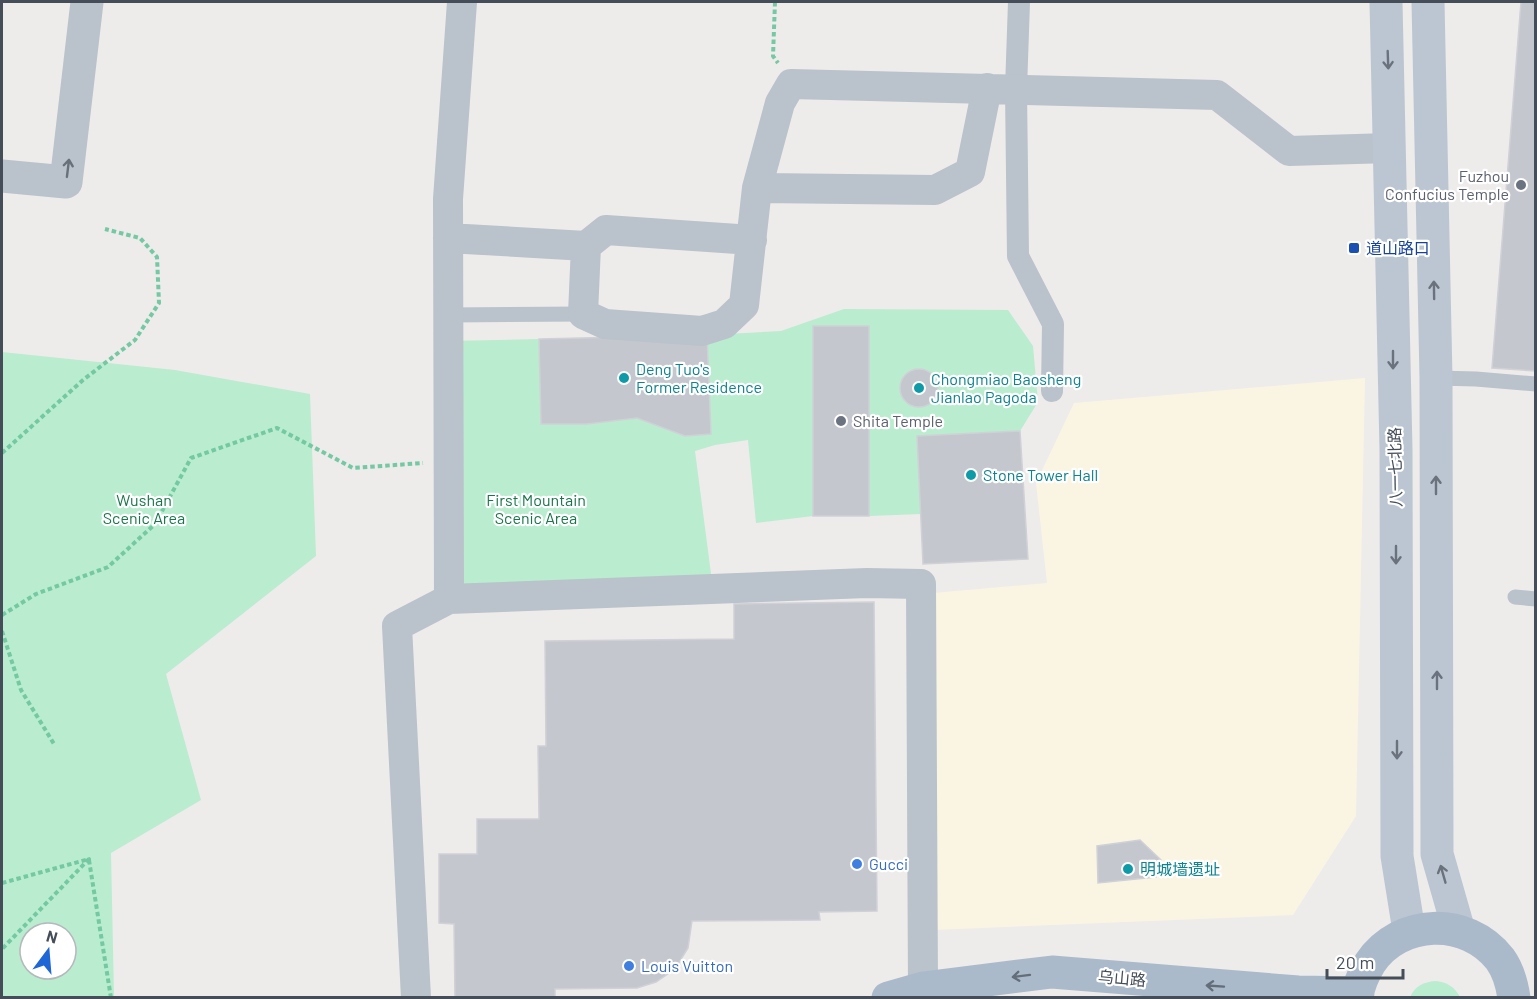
<svg xmlns="http://www.w3.org/2000/svg" width="1537" height="999" font-family="Barlow,'Noto Sans SC',sans-serif">
<style>
.commercial{fill:#faf5e3}
.green{fill:#baeccf;fill-rule:evenodd}
.building{fill:#c5c7ce;stroke:#d0d1d7;stroke-width:1.5}
.lines{fill:none;stroke-linecap:round;stroke-linejoin:round}
.path{stroke:#73c9a2;stroke-width:4;stroke-dasharray:4.5 3;stroke-linecap:butt}
.service{stroke:#bac2cb;stroke-width:15}
.pedestrian{stroke:#bac2cb;stroke-width:22}
.minor{stroke:#bac2cb;stroke-width:30}
.tertiary{stroke:#bac2cb;stroke-width:33}
.secondary{stroke:#bcc6d2;stroke-width:33}
.primary{stroke:#abbaca;stroke-width:33}
.oneway{stroke:#69727d}
.oneway2{stroke:#68717a}
.oneway3{stroke:#646e7a}
.worship-dot{fill:#6b7280;stroke:#fff;stroke-width:2}
.transit-dot{fill:#1a4fb4;stroke:#fff;stroke-width:2}
.culture-dot{fill:#0f9aa8;stroke:#fff;stroke-width:2}
.shop-dot{fill:#3f7fe0;stroke:#fff;stroke-width:2}
.labels{text-anchor:middle;stroke-width:4.5;stroke-linejoin:round;paint-order:stroke}
.worship-label{font-size:16px;fill:#5b616d;stroke:#fff;text-anchor:end}
.transit-label{font-size:16px;fill:#164399;stroke:#fff;text-anchor:start}
.culture-label{font-size:16px;fill:#0d838f;stroke:#fff;text-anchor:start}
.street-label{font-size:16px;fill:#454e58;stroke:#fff}
.park-label{font-size:16px;fill:#19764b;stroke:#fff}
.shop-label{font-size:16px;fill:#366cbe;stroke:#fff;text-anchor:start}
</style>
<rect width="100%" height="100%" fill="#eeebeb"/>
<!-- commercial -->
<path class="commercial" d="M1365,378L1356,816L1293,915L933,930V593L1047,583L1036,483L1074,403Z"/>
<!-- green -->
<path class="green" d="M844,309L1008,310L1033,346L1038,402L1020,431L917,436L921,514L869,516V327H813V516L756,523L748,440L715,445L695,451L713,589L449,599L448,341L539,339L541,424L637,418L685,435L711,434L707,335L781,331Z
M2,352L175,370L310,394L316,556L166,674L201,800L111,853L114,997H2ZM30,933H66V969H30Z
M1435,981C1447,982 1455,987 1460,997H1410C1415,986 1424,982 1435,981Z"/>
<!-- building -->
<path class="building" d="M1521,2H1536V371L1492,368Z
M813,326H869V516H813Z
M707,335L711,434L685,436L637,418L587,424H541L539,339Z
M900 388a19 19 0 1 1 38 0a19 19 0 1 1-38 0Z
M1020,431L1028,559L923,564L917,436Z
M874,602L877,911L819,912L820,920L692,921L688,948L675,969L656,982L637,988L555,989V998H455L454,924L439,923V854H477V819H539L538,746H546L545,641L734,639V604Z
M1140,840L1161,860L1156,877L1098,883L1097,846Z"/>
<g class="lines">
<!-- path -->
<path class="path" d="M775,2L773,56L778,63
M2,453L83,380L135,340L159,303L157,257L140,238L105,229
M2,615L36,594L108,567L155,524L191,458L277,428L353,468L423,463
M2,631L21,690L54,744
M89,860L111,998
M2,883L89,859L2,949"/>
<!-- service -->
<path class="service" d="M448,315L583,314
M1436,378L1476,379L1536,384
M1515,597L1536,599"/>
<!-- pedestrian -->
<path class="pedestrian" d="M1019,2L1016,89L1018,256L1053,324L1052,391"/>
<!-- minor -->
<path class="minor" d="M757,188L935,190L970,172L987,88
M448,238L586,246
M752,240L606,230L586,246L583,314L605,324L702,331L724,324L744,305L757,188L780,103L791,84L1217,95L1289,151L1390,148
M449,599L448,199L462,2
M416,998L397,626L449,599L867,583L921,584L923,988"/>
<!-- tertiary -->
<path class="tertiary" d="M2,176L66,182L87,2"/>
<!-- secondary -->
<path class="secondary" d="M1386,2L1396,450L1397,856L1409,931
M1428,2L1436,378L1437,854L1459,931"/>
<!-- primary -->
<path class="primary" d="M888,998L923,988L1052,972L1298,992L1358,993
M1357,998C1358,985 1364,973 1370,963C1399,919 1467,916 1500,959C1508,970 1512,984 1514,998"/>
</g>
<!-- one-way arrows -->
<defs><path id="oneway-shaft" d="M-6 0H5M1.5-3L5.5 0L1.5 3" fill="none" stroke-width="1.6" stroke-linecap="round" stroke-linejoin="round" transform="scale(1.5)"/></defs>
<g class="oneway">
<use href="#oneway-shaft" transform="translate(1388 60) rotate(88)"/>
<use href="#oneway-shaft" transform="translate(1434 290) rotate(-91)"/>
<use href="#oneway-shaft" transform="translate(1393 360) rotate(90)"/>
<use href="#oneway-shaft" transform="translate(1436 485) rotate(-90)"/>
<use href="#oneway-shaft" transform="translate(1396 555) rotate(90)"/>
<use href="#oneway-shaft" transform="translate(1437 680) rotate(-90)"/>
<use href="#oneway-shaft" transform="translate(1397 750) rotate(90)"/>
<use href="#oneway-shaft" transform="translate(1443 874) rotate(-106)"/>
</g>
<use class="oneway2" href="#oneway-shaft" transform="translate(68 168) rotate(-83)"/>
<g class="oneway3">
<use href="#oneway-shaft" transform="translate(1021 976) rotate(173)"/>
<use href="#oneway-shaft" transform="translate(1215 986) rotate(-176)"/>
</g>
<!-- markers -->
<g class="worship-dot">
<circle cx="1521" cy="185" r="6"/>
<circle cx="841" cy="421" r="6"/>
</g>
<rect class="transit-dot" x="1348" y="242" width="12" height="12" rx="3"/>
<g class="culture-dot">
<circle cx="624" cy="378" r="6"/>
<circle cx="919" cy="388" r="6"/>
<circle cx="971" cy="475" r="6"/>
<circle cx="1128" cy="869" r="6"/>
</g>
<g class="shop-dot">
<circle cx="857" cy="864" r="6"/>
<circle cx="629" cy="966" r="6"/>
</g>
<g class="labels">
<!-- worship labels -->
<g class="worship-label">
<text x="1509" y="182">Fuzhou<tspan x="1509" dy="18">Confucius Temple</tspan></text>
<text x="853" y="427" text-anchor="start">Shita Temple</text>
</g>
<!-- transit labels -->
<g class="transit-label">
<text x="1366" y="254">道山路口</text>
</g>
<!-- culture labels -->
<g class="culture-label">
<text x="636" y="375">Deng Tuo's<tspan x="636" dy="18">Former Residence</tspan></text>
<text x="931" y="385">Chongmiao Baosheng<tspan x="931" dy="18">Jianlao Pagoda</tspan></text>
<text x="983" y="481">Stone Tower Hall</text>
<text x="1140" y="875">明城墙遗址</text>
</g>
<!-- street labels -->
<g class="street-label">
<text transform="translate(1395 467) rotate(-91)" y="6">八一七北路</text>
<text transform="translate(1122 978) rotate(5)" y="6">乌山路</text>
</g>
<!-- park labels -->
<g class="park-label">
<text x="144" y="506">Wushan<tspan x="144" dy="18">Scenic Area</tspan></text>
<text x="536" y="506">First Mountain<tspan x="536" dy="18">Scenic Area</tspan></text>
</g>
<!-- shop labels -->
<g class="shop-label">
<text x="869" y="870">Gucci</text>
<text x="641" y="972">Louis Vuitton</text>
</g>
</g>
<!-- border -->
<rect width="1537" height="999" fill="none" stroke="#454e58" stroke-width="6"/>
<!-- north arrow -->
<g transform="translate(48 951) rotate(16)"><circle r="28" fill="#ffffff" stroke="#b5b8bc" stroke-width="1.5"/>
<path d="M0-4.5L10 22L0 15L-10 22Z" fill="#1e67d5"/>
<text y="-9" font-size="16" font-weight="bold" text-anchor="middle" fill="#454e58">N</text>
</g>
<!-- scale -->
<path d="M1327 969v9h76v-9" fill="none" stroke="#454e58" stroke-width="3"/>
<text x="1336" y="969" font-size="18" fill="#454e58" stroke="#ffffff" stroke-width="4.5" paint-order="stroke">20 m</text>
</svg>
